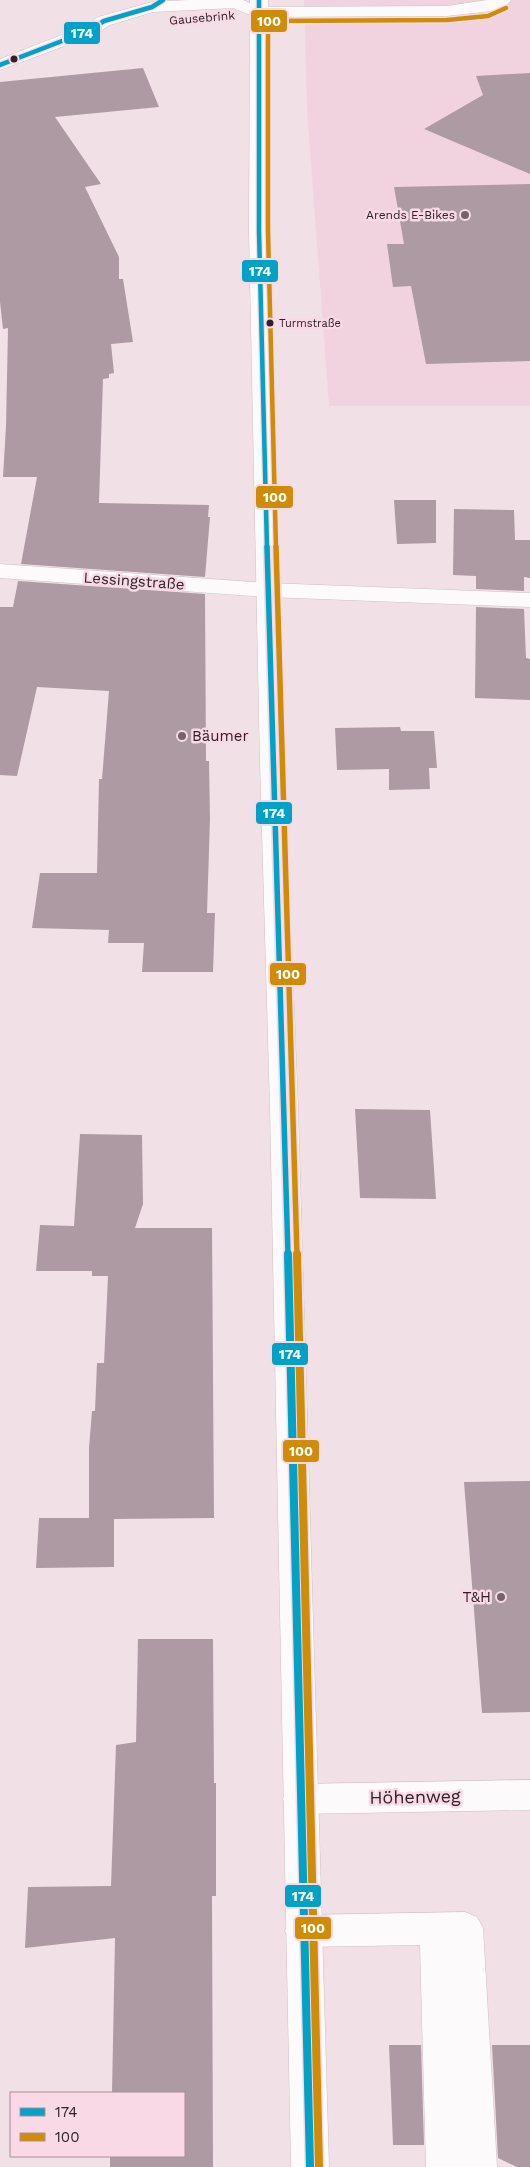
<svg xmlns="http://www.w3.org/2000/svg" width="530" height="2167" font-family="'Work Sans',sans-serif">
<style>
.built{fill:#f1d3df}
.building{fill:#ae9aa3}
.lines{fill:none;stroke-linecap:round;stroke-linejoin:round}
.service-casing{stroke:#cdc0c5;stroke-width:1}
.minor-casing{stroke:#cdc0c5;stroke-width:1}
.secondary-casing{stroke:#cdc0c5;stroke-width:1}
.service{fill:#fdfafb;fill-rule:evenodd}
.minor{fill:#fdfafb;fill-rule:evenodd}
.secondary{fill:#fdfafb;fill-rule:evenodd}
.bus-1-far2-casing{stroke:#f9d9e5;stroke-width:7}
.bus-1-far1-casing{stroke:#f9d9e5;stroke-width:9}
.bus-1-casing{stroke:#f9d9e5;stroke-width:11}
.bus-2-far2-casing{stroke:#f9d9e5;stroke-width:7}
.bus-2-far1-casing{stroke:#f9d9e5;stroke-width:9}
.bus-2-casing{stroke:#f9d9e5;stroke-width:11}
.bus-1-far2{stroke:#02a2c6;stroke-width:4.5}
.bus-1-far1{stroke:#02a2c6;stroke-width:5.5}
.bus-1{stroke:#02a2c6;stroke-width:8}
.bus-2-far2{stroke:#cf8c08;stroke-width:4.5}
.bus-2-far1{stroke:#cf8c08;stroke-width:5.5}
.bus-2{stroke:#cf8c08;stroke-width:8}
.bus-dot{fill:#2e2227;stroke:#f9d9e5;stroke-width:2}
.poi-dot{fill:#73646a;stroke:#f9d9e5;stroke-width:2}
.labels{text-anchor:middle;stroke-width:5;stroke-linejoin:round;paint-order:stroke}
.far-bus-label{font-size:11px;fill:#2e2227;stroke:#f9d9e5;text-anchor:start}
.far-street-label{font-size:12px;fill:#2e2227;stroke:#f9d9e5}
.far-poi-label{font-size:12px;fill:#2e2227;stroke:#f9d9e5;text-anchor:end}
.street-label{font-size:15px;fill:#2e2227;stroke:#f9d9e5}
.poi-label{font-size:15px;fill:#2e2227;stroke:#f9d9e5;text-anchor:start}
.near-street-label{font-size:18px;fill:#2e2227;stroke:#f9d9e5}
.line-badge{stroke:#f9d9e5;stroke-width:2}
.badge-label{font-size:14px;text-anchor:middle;font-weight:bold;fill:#fff}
</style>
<rect width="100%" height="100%" fill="#f2e0e7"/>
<!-- built -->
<path class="built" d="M304,0H530V406H329L307,110Z"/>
<!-- building -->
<path class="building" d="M143,68L159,107L55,117L101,184L85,187L119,257V279H123L133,342L111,344L114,373L109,374V378L103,379L99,503L209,505L208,517H210L205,577L21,564L37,477H3L6,426L8,328L3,329L0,302V82Z
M530,73V174L424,129L483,95L476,76Z
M530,184V361L426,364L411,286L393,287L387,244H404L394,187Z
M394,500H436V543L397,544Z
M454,509L514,510L515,540H530V578L524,577V591L476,589V576L453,575Z
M18,581L205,594L206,761H209L210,819L207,913H215L213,972H142L144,943H108L109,930L32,928L40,873H97L99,779H102L109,691L37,687L17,776L0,775V607H13Z
M476,607L524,609L526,658L530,659V700L475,698Z
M400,727L401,731H434L437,768H429L430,789L389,790V769L337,770L335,728Z
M355,1109L430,1110L436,1199L360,1198Z
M80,1134L142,1135L143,1204L135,1228H212L214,1518L114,1519V1567L36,1568L39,1518H89V1448L92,1411H95L97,1363H104L108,1276H92V1271H36L40,1225L74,1226Z
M530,1481V1712L482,1713L464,1482Z
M138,1639H213L214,1783H216V1896H212L213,2167H110V2156H184V2093H112L115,1938L25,1948L28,1887L111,1886L116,1745L136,1742Z
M389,2045H421L424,2145H393Z
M492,2045H530V2167H517L498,2158Z"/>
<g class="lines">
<defs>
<path id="service" d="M465,1912L477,1917L483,1928L497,2167H426L420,1945L303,1947L291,1942L285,1931L291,1920L303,1915Z"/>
<path id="minor" d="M487,0H511L508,4L492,11L447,16L259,17L253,16L250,12L253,8L259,7L447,6Z
M0,564L268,583L530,593V607L268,597L0,578Z
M530,1780V1810L300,1814L288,1810L283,1799L288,1788L300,1784Z"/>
<path id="secondary" d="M188,0H243L250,3V0H268L269,231L284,763L298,1107L329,2167H291L270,1107L260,763L249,231L250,15L233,8L153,12L110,25L94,35L0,70V59L82,27L98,17L152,2Z"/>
</defs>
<!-- service casing -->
<use href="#service" class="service-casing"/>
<!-- minor casing -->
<use href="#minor" class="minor-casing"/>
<!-- secondary casing -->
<use href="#secondary" class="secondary-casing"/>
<!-- service -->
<use href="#service" class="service"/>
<!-- minor -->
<use href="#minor" class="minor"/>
<!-- secondary -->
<use href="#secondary" class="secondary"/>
<defs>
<path id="bus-1-far2" d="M259,0V231L267,548
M0,65L88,31L104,21L152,7L163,0"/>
<path id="bus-1-far1" d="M267,547L288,1255"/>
<path id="bus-1" d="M288,1254L310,2167"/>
<path id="bus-2-far2" d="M276,548L268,231V21L447,20L488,16L506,8"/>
<path id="bus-2-far1" d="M276,547L297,1255"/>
<path id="bus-2" d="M297,1254L319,2167"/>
</defs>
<!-- bus-1-far2 casing -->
<use href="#bus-1-far2" class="bus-1-far2-casing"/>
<!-- bus-1-far1 casing -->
<use href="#bus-1-far1" class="bus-1-far1-casing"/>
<!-- bus-1 casing -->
<use href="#bus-1" class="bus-1-casing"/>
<!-- bus-2-far2 casing -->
<use href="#bus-2-far2" class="bus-2-far2-casing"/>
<!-- bus-2-far1 casing -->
<use href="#bus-2-far1" class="bus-2-far1-casing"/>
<!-- bus-2 casing -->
<use href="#bus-2" class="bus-2-casing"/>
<!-- bus-1-far2 -->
<use href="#bus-1-far2" class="bus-1-far2"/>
<!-- bus-1-far1 -->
<use href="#bus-1-far1" class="bus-1-far1"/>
<!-- bus-1 -->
<use href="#bus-1" class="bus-1"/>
<!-- bus-2-far2 -->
<use href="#bus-2-far2" class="bus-2-far2"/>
<!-- bus-2-far1 -->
<use href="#bus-2-far1" class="bus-2-far1"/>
<!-- bus-2 -->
<use href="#bus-2" class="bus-2"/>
</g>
<!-- markers -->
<g class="bus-dot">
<circle cx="14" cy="59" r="4.5"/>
<circle cx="270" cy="323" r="4.5"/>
</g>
<g class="poi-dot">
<circle cx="465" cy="215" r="5"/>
<circle cx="182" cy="736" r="5"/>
<circle cx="501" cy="1597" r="5"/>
</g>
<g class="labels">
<!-- far-bus labels -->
<g class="far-bus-label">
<text x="279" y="327">Turmstraße</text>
</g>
<!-- far-street labels -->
<g class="far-street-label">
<text transform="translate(202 18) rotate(-5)" y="4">Gausebrink</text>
</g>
<!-- far-poi labels -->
<g class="far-poi-label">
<text x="455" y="219">Arends E-Bikes</text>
</g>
<!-- street labels -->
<g class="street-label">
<text transform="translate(134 581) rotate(4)" y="5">Lessingstraße</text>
</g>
<!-- poi labels -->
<g class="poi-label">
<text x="192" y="741">Bäumer</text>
<text x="491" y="1602" text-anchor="end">T&amp;H</text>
</g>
<!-- near-street labels -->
<g class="near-street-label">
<text transform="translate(415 1797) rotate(-1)" y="6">Höhenweg</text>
</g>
</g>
<g class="line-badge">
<rect x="250" y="9" width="38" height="24" rx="5" fill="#cf8c08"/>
<rect x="63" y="21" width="38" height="24" rx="5" fill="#02a2c6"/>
<rect x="241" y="259" width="38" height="24" rx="5" fill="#02a2c6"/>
<rect x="255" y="485" width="39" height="24" rx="5" fill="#cf8c08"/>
<rect x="255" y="801" width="38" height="24" rx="5" fill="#02a2c6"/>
<rect x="269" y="962" width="38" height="24" rx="5" fill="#cf8c08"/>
<rect x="271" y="1342" width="38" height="24" rx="5" fill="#02a2c6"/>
<rect x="282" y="1439" width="38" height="24" rx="5" fill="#cf8c08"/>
<rect x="284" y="1884" width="38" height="24" rx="5" fill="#02a2c6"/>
<rect x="294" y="1916" width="38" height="24" rx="5" fill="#cf8c08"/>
</g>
<g class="badge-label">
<text x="269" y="26">100</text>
<text x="82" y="38">174</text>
<text x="260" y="276">174</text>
<text x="275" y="502">100</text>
<text x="274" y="818">174</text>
<text x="288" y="979">100</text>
<text x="290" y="1359">174</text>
<text x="301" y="1456">100</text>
<text x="303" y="1901">174</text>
<text x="313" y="1933">100</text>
</g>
<!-- legend -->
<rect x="10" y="2092" width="175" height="65" fill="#f9d9e5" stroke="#a89099"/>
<rect x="20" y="2108" width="25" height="8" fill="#02a2c6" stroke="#a89099"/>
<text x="55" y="2117" font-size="15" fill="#2e2227">174</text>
<rect x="20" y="2133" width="25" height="8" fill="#cf8c08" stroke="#a89099"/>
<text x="55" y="2142" font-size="15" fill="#2e2227">100</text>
</svg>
